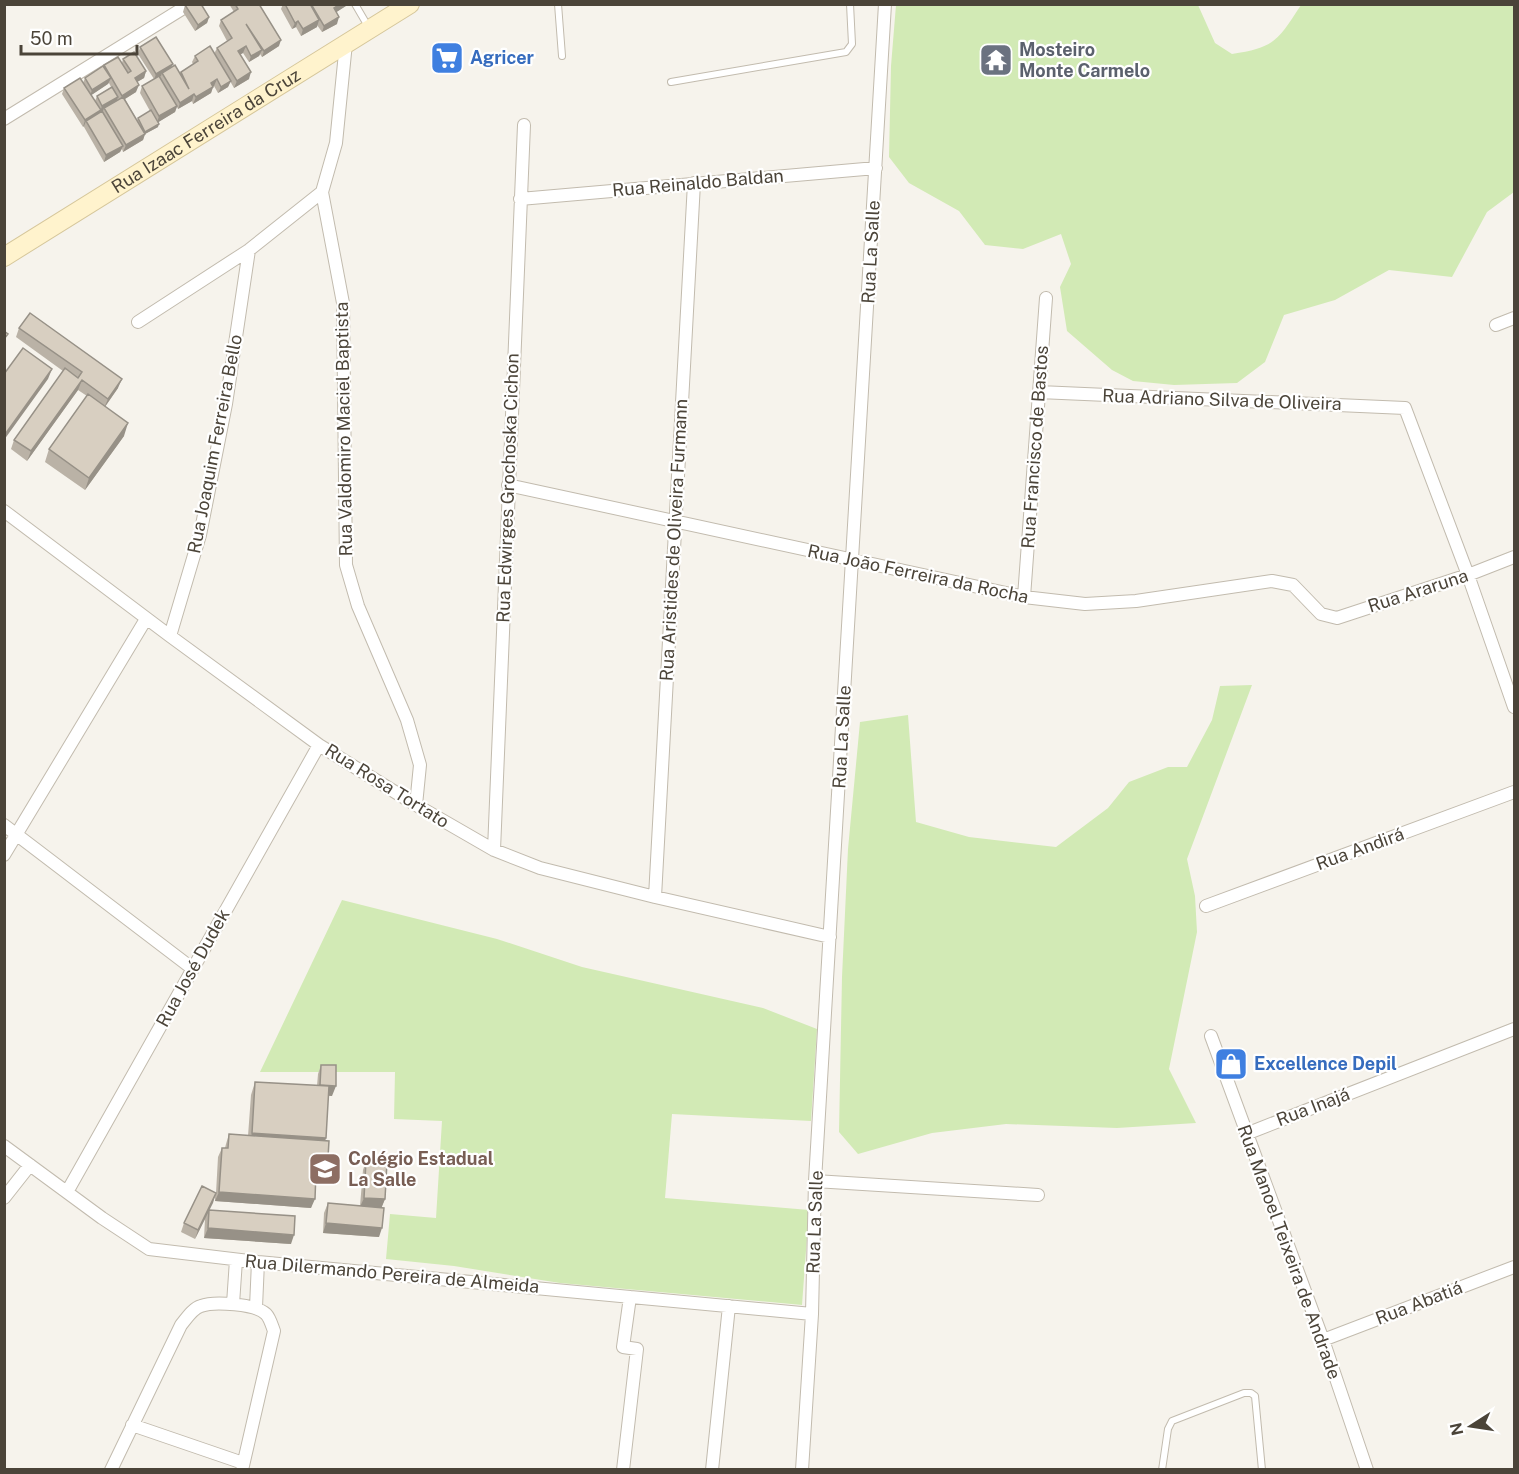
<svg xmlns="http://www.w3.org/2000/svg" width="1519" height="1474" font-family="'Public Sans',sans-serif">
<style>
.green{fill:#d2eab5}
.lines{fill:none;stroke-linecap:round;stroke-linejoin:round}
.lane-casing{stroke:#c2bbae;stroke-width:8}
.street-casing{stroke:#c2bbae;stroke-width:14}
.secondary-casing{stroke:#d6c79b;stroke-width:20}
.lane{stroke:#fff;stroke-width:6}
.street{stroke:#fff;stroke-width:12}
.secondary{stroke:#fff3cd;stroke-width:18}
.wall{fill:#bab2a6;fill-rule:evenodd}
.shaded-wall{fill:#979187}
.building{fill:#d8cfc1;stroke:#979187;stroke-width:1.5}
.labels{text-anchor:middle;stroke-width:4.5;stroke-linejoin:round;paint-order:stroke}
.worship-label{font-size:18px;font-weight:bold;fill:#5b616d;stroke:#fff;text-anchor:start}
.shop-label{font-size:18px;font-weight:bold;fill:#366cbe;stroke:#fff;text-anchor:start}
.street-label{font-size:18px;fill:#4b4439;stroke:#fff}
.education-label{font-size:18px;font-weight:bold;fill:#785e54;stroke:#fff;text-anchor:start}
</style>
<rect width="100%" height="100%" fill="#f6f3ec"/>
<!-- green -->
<path class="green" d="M896,5H1198L1215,43L1232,54C1275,48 1278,40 1301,5H1514V192L1487,212L1452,277L1389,270L1335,300L1284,315L1265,362L1237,383L1174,385L1133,381L1112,370L1067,331L1060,287L1071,264L1061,234L1023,249L985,245L959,211L909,183L889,157L891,66Z
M1252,685L1187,859L1195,896L1197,932L1169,1069L1196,1123L1117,1128L1006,1124L932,1133L858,1154L839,1132L842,977L848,849L860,722L908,715L916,822L969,837L1056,847L1108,808L1129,782L1168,767H1187L1212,720L1220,686Z
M342,900L497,939L582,967L763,1008L817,1029L811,1121L672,1114L665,1198L809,1210L802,1305L560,1283L454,1266L386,1259L390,1214L436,1218L442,1121L394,1119L395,1072H260Z"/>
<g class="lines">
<defs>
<path id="lane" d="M355,4L369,28
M558,4L562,56
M671,82L846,52L852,44L850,4
M1162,1470L1168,1429L1172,1421L1244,1393H1251L1255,1396L1262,1470"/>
<path id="street" d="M346,43L336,143L322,192L343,303L346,565L358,606L407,720L420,765L416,805
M4,119L190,4
M520,199L876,168
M138,322L249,250L322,192
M1496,325L1514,318
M1039,392L1405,408L1468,575L1514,707
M508,485L1024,597L1085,604L1136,601L1272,581L1293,585L1321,614L1337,618L1468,575L1514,557
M4,511L170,636L319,745L416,805L494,850L540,868L655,897L830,937
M1024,597L1046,298
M170,636L200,535L226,404L249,250
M4,825L193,969
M494,850L524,125
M4,855L146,619
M655,897L694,183
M1206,906L1514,792
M1211,1036L1323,1340L1367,1470
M1246,1134L1514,1029
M4,1146L102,1218L149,1249L258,1262L812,1314
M815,1181L1038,1195
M67,1192L319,745
M4,1198L30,1165
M233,1304L236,1260
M256,1307L258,1262
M1323,1340L1514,1267
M132,1425L243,1463
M111,1470L181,1325C186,1319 193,1308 201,1306C214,1301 256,1304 266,1314C270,1318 272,1326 274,1331L242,1470
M623,1470L637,1349L623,1347L630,1297
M712,1470L729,1306
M802,1470L812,1314L815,1181L885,4"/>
<g id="secondary">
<path id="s1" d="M4,257L410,4"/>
</g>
</defs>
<!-- lane casing -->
<use href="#lane" class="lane-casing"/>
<!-- street casing -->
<use href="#street" class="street-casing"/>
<!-- secondary casing -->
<use href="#secondary" class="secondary-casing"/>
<!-- lane -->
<use href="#lane" class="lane"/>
<!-- street -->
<use href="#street" class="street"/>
<!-- secondary -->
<use href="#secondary" class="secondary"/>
</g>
<!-- wall -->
<path class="wall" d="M229,4H259L279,46L262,57L260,54L259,56L249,62L243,53L240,54L249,79L234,88L230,81L228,87L218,93L214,86L213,87L211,93L193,104L192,101L178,109L177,107L175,112L158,122V127L145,134L143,140L123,152L122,149L120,152L104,162L84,127V126L83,127L62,94L64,88L83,83L85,78L104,67V65L122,63L123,59L146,71L144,78L137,82L136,92L125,99L137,120L138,118L150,111L140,93L142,86L154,79L138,54L140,47L180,73L181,72L193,64L192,62L195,56L214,54L217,48L227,41L219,26L221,20L234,12ZM109,83L111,87L97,96L95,101L91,95Z
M283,4H349L336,12L337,24L322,32L317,25V27L301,36L296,27L292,29L281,9Z
M185,5L209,17L207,23L195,31L183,12Z
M19,328L118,388L105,407L124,436L85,490L45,462L49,449L87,396L78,390L27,461L11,449L14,440L63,371L16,337Z
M321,1065L332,1096L328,1095L326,1138L325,1141L327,1173L323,1182H316L311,1208L215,1201V1195L209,1210L291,1244L204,1238L205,1219L208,1213L195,1239L181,1232L184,1223L216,1193L218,1157L222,1148H225L226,1144L229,1134L248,1136L251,1095L255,1082L317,1086L318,1074Z
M366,1161L385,1199L381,1208L379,1237L323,1233L324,1213L328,1203L360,1206L363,1170Z"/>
<!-- shaded-wall -->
<path class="shaded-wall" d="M340,4H349L332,15L334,8Z
M209,17L207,23L195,31L198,25Z
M339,17L337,24L322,32L324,26Z
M319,20L317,27L301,36L303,29Z
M298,21L296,27L292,29L295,23Z
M281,40L279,46L262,57L264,51Z
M246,46L243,53L236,57L238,51Z
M262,50L259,56L249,62L251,56Z
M173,64L170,70L162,73L161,76L154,80L156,74Z
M146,71L144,78L132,85L135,78Z
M251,72L249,79L234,88L237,81Z
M111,78L108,84L90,96L92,90Z
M217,79L214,86L208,89L211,83Z
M231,81L228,87L218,93L221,87Z
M139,85L136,92L120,102L122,96Z
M213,87L211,93L193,104L196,97Z
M194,94L192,101L178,109L180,103Z
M118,97L116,103L104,108L103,111L100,112L102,106Z
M177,106L175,112L157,123L159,116Z
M101,110L98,116L86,121L84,126L83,127L85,120Z
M159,124L158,127L145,134L143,140L123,152L126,145L144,134L145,132Z
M123,146L120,152L104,162L106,155Z
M52,369L48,379L4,440L6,433Z
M122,379L118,388L104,408L108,399Z
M82,380L78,390L27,461L31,451Z
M128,423L124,436L85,490L89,478Z
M320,1085L336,1086L332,1096L317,1095Z
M252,1133L326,1138L321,1151L248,1145Z
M316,1172L327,1173L323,1182H313Z
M219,1192L315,1199L311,1208L215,1201Z
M216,1193L213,1203L195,1239L198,1230Z
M364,1198L385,1199L381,1209L360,1207Z
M326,1223L382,1228L379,1237L323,1233Z
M208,1228L294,1235L291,1244L204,1238Z"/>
<!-- building -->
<path class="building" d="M187,4H201L209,17L198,25L185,5Z
M235,4H259L281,40L264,51L246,24L262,50L251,56L246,46L238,51L251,72L237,81L217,48L232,38L221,20L238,9Z
M285,4H310L319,20L303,29L298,21L295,23Z
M311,4H340L334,8L339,17L324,26Z
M156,37L173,64L156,74L140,47Z
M210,46L231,81L221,87L217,79L211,83L213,87L196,97L194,94L180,103L162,73L175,65L189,89L181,72L198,61L195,56Z
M134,52L146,71L135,78L139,85L122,96L104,65L118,57L128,73L131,71L123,59Z
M103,66L111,78L92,90L85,78Z
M159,76L177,106L159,116L142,86Z
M80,78L101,110L85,120L64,88Z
M112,87L118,97L102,106L97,96Z
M123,97L145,134L126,145L104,108Z
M151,110L159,124L145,132L138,118Z
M102,111L123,146L106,155L86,121Z
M30,313L122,379L108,399L82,380L31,451L14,440L65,368L78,378L82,372L19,328Z
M4,331L8,334L4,339Z
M23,348L52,369L6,433L4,432V374Z
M88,394L128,423L89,478L49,449Z
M321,1065H336V1086L320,1085Z
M255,1082L329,1086L326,1138L252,1133Z
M229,1134L329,1141L327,1173L316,1172L315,1199L219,1192L222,1148H228Z
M366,1161L387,1162L385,1199L364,1198Z
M202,1186L216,1193L198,1230L184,1223Z
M328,1203L384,1208L382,1228L326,1223Z
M209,1210L295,1216L294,1235L208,1228Z"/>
<!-- icons -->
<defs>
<symbol id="supermarket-square" viewBox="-11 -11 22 22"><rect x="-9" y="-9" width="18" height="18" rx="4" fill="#3f7fe0" stroke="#fff"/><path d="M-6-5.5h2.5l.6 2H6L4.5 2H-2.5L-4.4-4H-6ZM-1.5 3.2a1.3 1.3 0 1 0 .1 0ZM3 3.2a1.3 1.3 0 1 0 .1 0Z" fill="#fff"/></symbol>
<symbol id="temple-square" viewBox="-11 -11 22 22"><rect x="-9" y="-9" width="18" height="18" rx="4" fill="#6b7280" stroke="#fff"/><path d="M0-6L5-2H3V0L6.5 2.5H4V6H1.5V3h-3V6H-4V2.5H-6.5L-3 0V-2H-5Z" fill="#fff"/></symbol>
<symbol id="shop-square" viewBox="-11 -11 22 22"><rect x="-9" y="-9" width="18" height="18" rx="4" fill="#3f7fe0" stroke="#fff"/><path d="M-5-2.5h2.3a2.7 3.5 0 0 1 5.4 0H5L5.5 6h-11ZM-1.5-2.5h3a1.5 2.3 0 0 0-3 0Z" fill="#fff"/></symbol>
<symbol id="school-square" viewBox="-11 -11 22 22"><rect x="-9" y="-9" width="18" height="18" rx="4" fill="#8d6e63" stroke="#fff"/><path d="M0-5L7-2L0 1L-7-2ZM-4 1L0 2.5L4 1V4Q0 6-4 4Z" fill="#fff"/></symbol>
</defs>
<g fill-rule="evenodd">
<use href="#supermarket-square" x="428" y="39" width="38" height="38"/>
<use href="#temple-square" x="977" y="41" width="38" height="38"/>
<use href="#shop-square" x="1212" y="1045" width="38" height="38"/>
<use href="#school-square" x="306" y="1150" width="38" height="38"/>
</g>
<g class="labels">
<!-- worship labels -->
<g class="worship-label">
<text x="1019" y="56">Mosteiro<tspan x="1019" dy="21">Monte Carmelo</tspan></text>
</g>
<!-- shop labels -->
<g class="shop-label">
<text x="470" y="64">Agricer</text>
<text x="1254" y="1070">Excellence Depil</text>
</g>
<!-- street labels -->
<g class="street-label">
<text dy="6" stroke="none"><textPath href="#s1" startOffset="238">Rua Izaac Ferreira da Cruz</textPath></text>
<text transform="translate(698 183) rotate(-5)" y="6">Rua Reinaldo Baldan</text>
<text transform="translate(871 252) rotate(-87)" y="6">Rua La Salle</text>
<text transform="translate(1222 400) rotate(2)" y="6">Rua Adriano Silva de Oliveira</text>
<text transform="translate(344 429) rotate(-91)" y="6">Rua Valdomiro Maciel Baptista</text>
<text transform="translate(215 444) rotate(-79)" y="6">Rua Joaquim Ferreira Bello</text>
<text transform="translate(1035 447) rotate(-86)" y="6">Rua Francisco de Bastos</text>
<text transform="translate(508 488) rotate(-88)" y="6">Rua Edwirges Grochoska Cichon</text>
<text transform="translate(674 540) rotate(-87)" y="6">Rua Aristides de Oliveira Furmann</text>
<text transform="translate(918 574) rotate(12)" y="6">Rua João Ferreira da Rocha</text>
<text transform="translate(1418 591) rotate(-18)" y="6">Rua Araruna</text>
<text transform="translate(842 737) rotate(-87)" y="6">Rua La Salle</text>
<text transform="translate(387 786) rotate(32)" y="6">Rua Rosa Tortato</text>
<text transform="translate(1360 849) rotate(-20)" y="6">Rua Andirá</text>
<text transform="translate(193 968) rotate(-61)" y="6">Rua José Dudek</text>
<text transform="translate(1313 1107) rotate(-21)" y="6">Rua Inajá</text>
<text transform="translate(815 1222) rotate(-88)" y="6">Rua La Salle</text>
<text transform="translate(1289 1252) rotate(70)" y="6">Rua Manoel Teixeira de Andrade</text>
<text transform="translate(392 1274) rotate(5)" y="6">Rua Dilermando Pereira de Almeida</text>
<text transform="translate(1419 1303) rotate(-21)" y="6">Rua Abatiá</text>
</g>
<!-- education labels -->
<g class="education-label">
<text x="348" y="1165">Colégio Estadual<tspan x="348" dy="21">La Salle</tspan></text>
</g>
</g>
<!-- border -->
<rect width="1519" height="1474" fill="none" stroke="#4b4439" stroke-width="12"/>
<!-- north arrow -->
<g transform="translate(1471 1426) rotate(258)" stroke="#ffffff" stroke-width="4.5" paint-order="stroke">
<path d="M0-4.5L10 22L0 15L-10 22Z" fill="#4b4439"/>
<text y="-9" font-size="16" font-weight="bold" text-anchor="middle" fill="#4b4439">N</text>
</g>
<!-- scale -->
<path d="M21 45v9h116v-9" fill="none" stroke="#4b4439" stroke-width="3"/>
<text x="30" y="45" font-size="18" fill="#4b4439" stroke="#ffffff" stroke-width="4.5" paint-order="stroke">50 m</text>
</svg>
